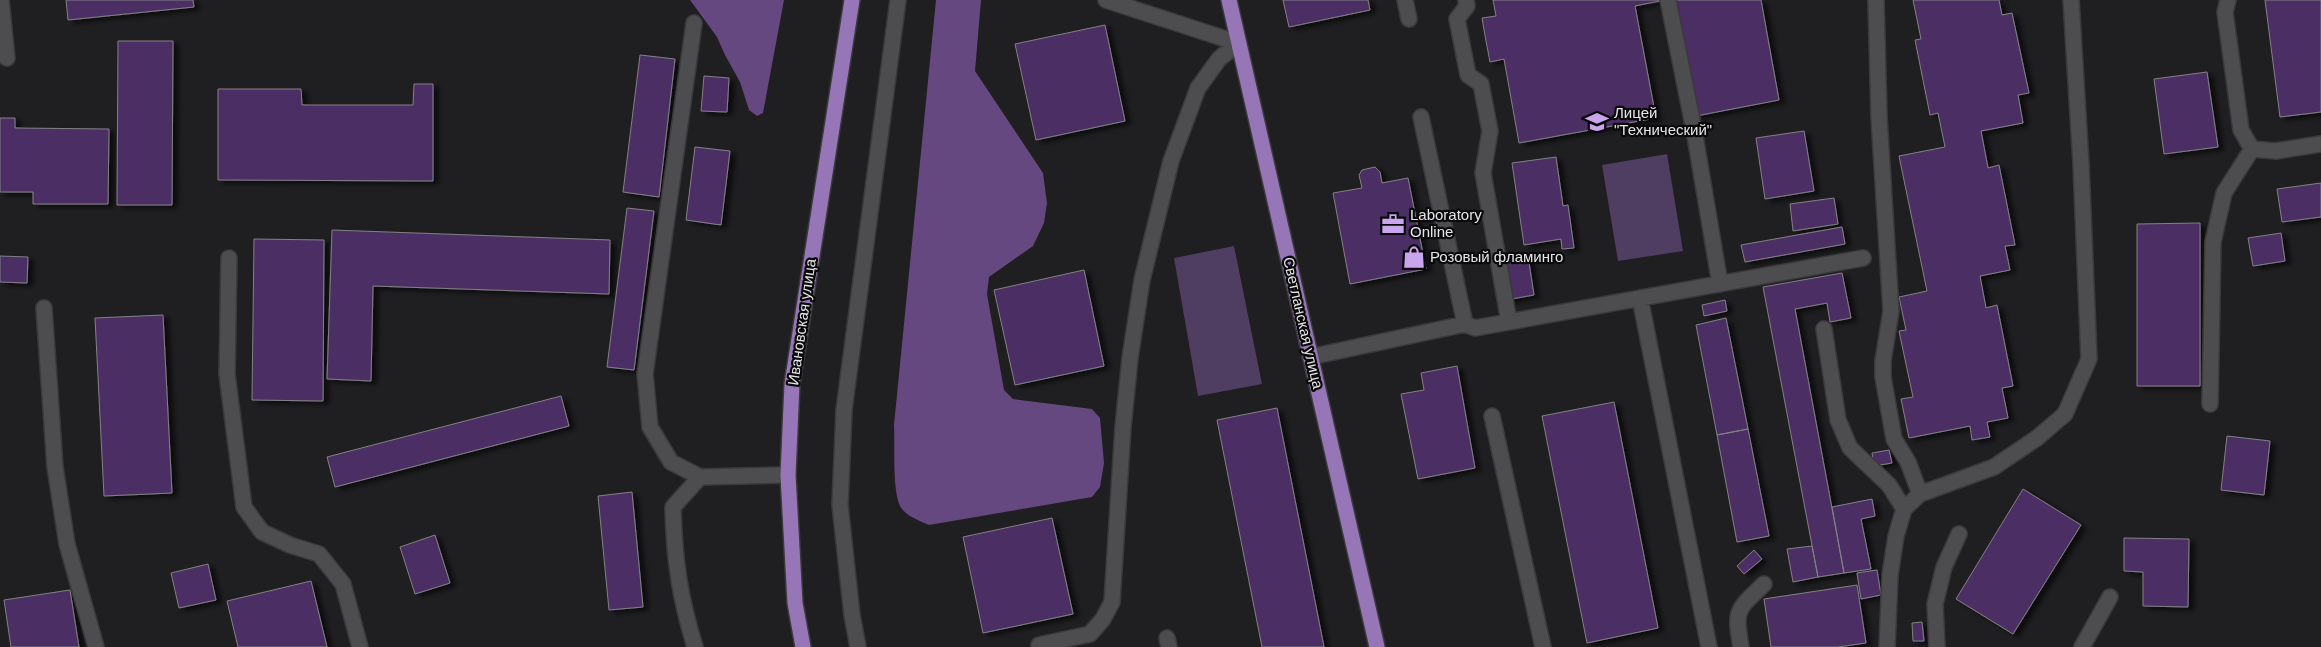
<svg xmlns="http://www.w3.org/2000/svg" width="2321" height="647" font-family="Helvetica,sans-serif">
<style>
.green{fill:#4f3e61}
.forest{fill:#64487f}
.building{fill:#4b2f64;stroke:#828184;filter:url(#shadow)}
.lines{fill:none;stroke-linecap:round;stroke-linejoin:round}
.lane-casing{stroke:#3a393b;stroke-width:18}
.street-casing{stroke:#3a393b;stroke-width:18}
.primary-casing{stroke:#3a393b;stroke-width:18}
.lane{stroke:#4d4c4e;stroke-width:15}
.street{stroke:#4d4c4e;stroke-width:15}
.primary{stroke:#9676b6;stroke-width:15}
.labels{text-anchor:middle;stroke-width:4.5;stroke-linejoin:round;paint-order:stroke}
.poi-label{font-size:15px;fill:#e6e5e7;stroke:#09090a;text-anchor:start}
.street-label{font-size:15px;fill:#e6e5e7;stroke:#09090a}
</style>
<defs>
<filter id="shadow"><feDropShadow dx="5.5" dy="3" stdDeviation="2.5" flood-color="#0009"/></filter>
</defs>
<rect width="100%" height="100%" fill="#1f1e21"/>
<!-- green -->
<path class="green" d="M1667,154L1683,251L1618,261L1602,165Z
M1234,246L1262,384L1198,396L1174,258Z"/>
<!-- forest -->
<path class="forest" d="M690,0H784L763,113L757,116L749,110L740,82L725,55L717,37Z
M936,0H981L975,71L1043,173L1047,203L1044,223L1033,246L989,277L987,294L1004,390L1013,399L1092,409L1100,418L1104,463L1100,487L1092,497L929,525C920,521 905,516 900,506C892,488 895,446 894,425Z"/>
<!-- building -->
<path class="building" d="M66,0H193L194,7L68,20Z
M1283,0H1368L1370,10L1289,27Z
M1493,0H1665L1635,6L1656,118L1519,143L1504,59L1490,62L1486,41L1482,18L1496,16Z
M1674,0H1761L1779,100L1696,116Z
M1913,0H1999L2002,15L2012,13L2029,93L2018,95L2023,123L1981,131L1988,168L1999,165L2015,245L2005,246L2010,270L1980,276L1986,308L1997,305L2013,386L2002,388L2008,418L1987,422L1990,437L1972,440L1970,426L1909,438L1901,399L1913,397L1899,331L1906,330L1899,297L1927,291L1899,156L1945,147L1938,113L1930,115L1915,40L1921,39Z
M2265,0H2321V112L2280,117Z
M1105,25L1125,121L1036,140L1015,44Z
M118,41H173L172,205H117Z
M640,55L675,59L659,197L623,192Z
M2207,72L2218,147L2164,154L2154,79Z
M704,76L729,78L727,112L701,111Z
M414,84H433V181L218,180V89H301L302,105H413Z
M0,118H15V128L109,129L108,204H33V192H0Z
M1804,131L1814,191L1765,199L1756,138Z
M695,147L730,151L721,225L686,220Z
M1556,157L1563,206L1568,205L1574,248L1562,249L1561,239L1524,245L1512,163Z
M1375,167L1380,172L1382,183L1408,178L1426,269L1350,284L1333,193L1362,188L1359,175L1362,170Z
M2321,183V217L2282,222L2277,189Z
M1834,198L1838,224L1793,231L1790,204Z
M627,208L654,211L634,370L607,367Z
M2200,223V386H2137V224Z
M1842,227L1845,244L1745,262L1741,245Z
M332,230L610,240L609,294L373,286L371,381L327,379Z
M2281,233L2285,261L2253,266L2248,238Z
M254,239L324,240L323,401L252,400Z
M0,256L28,257L27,283L0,282Z
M1528,256L1534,295L1506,300L1500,260Z
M1084,270L1104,366L1015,385L994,290Z
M1842,273L1851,318L1830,322L1827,303L1795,309L1844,573L1818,577L1763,287Z
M1725,300L1727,311L1704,316L1702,305Z
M163,315L172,493L104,496L95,318Z
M1726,318L1748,429L1717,435L1696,325Z
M1457,366L1475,468L1418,479L1401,394L1424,390L1421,373Z
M561,396L569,426L335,487L327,457Z
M1614,402L1658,628L1587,643L1542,416Z
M1277,408L1324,647H1262L1217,420Z
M1748,429L1769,536L1737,542L1717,435Z
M2227,436L2270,441L2264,495L2221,490Z
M1889,450L1892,463L1874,466L1872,453Z
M2023,489L2081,525L2013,634L1956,599Z
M632,492L643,607L609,610L598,496Z
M1872,499L1875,516L1861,519L1871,569L1844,573L1832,507Z
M1052,518L1073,614L983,633L963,537Z
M435,535L450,583L415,594L400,547Z
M2124,538L2189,539L2188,607L2143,606V572L2124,571Z
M1812,546L1818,577L1793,582L1787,549Z
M1754,550L1762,559L1744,574L1737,566Z
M208,564L216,600L179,608L171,573Z
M1877,570L1881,595L1861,599L1857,573Z
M311,581L327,647H238L227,601Z
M1857,585L1866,643L1838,647H1771L1764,599Z
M70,590L79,647H11L4,600Z
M1922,622L1924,641H1913L1912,623Z"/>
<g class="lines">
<defs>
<path id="lane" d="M1,0L7,58
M1106,0L1238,43
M1405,0L1409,19
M1466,0L1467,6L1457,19L1468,75L1481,84L1490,131L1483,173L1509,322
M1668,0L1694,130L1720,284
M1876,0L1879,117L1891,311L1883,361V377L1894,439L1908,462L1920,494
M2228,0L2225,12L2241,130L2252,149L2276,151L2321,144
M694,23L645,374L650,427L671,462L700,477L673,507C674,559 680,598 695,647
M1421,117L1465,324
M229,258L227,374L244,507L262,532L290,545L319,554L343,584L360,647
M1640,298L1709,647
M44,308L55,467L67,544L96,647
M1824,329L1838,420L1850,448L1889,485L1904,509
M1310,357L1465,324L1475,328L1863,258
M2210,404L2213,242L2224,193L2252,149
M1492,416L1543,647
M700,477L788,475
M1167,638L1169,647
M1039,645L1090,634L1103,619L1112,602L1123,427L1130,358L1142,280L1171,161L1198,88L1219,59L1238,43
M858,647L852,615L840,505L844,410L898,0
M1741,647C1734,609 1737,610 1764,584
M1887,647L1890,575L1896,536L1904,509L1920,494L1994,467L2037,438L2065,414L2089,359L2081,164L2071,0
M1937,647L1935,604L1944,567L1959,534"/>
<path id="street" d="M2082,647L2110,597"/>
<path id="primary" d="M1229,0L1377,647
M803,647L795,603L788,475L792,384L852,0"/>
</defs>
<!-- lane casing -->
<use href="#lane" class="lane-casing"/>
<!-- street casing -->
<use href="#street" class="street-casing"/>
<!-- primary casing -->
<use href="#primary" class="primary-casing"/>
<!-- lane -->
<use href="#lane" class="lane"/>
<!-- street -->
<use href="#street" class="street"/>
<!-- primary -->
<use href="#primary" class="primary"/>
</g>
<!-- icons -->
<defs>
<symbol id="school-bare" viewBox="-9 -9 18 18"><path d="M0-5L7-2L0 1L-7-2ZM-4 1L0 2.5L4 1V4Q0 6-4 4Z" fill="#c9a5ee" stroke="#09090a" stroke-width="2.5" paint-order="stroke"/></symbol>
<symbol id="office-bare" viewBox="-9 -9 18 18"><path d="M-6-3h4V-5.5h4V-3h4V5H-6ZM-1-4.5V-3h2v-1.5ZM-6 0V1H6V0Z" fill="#c9a5ee" stroke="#09090a" stroke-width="2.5" paint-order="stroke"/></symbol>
<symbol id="shop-bare" viewBox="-9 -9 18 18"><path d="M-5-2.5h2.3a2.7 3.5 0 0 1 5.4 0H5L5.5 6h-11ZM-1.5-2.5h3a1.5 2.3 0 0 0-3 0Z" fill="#c9a5ee" stroke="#09090a" stroke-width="2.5" paint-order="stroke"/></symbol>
</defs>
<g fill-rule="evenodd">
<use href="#school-bare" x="1581" y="106" width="32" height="32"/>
<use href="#office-bare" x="1377" y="208" width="32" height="32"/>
<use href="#shop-bare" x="1398" y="241" width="32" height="32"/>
</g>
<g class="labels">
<!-- poi labels -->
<g class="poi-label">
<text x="1614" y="118">Лицей<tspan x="1614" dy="17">"Технический"</tspan></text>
<text x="1410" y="220">Laboratory<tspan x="1410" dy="17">Online</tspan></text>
<text x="1430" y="262">Розовый фламинго</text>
</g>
<!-- street labels -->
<g class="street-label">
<text transform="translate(802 322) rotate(-82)" y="5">Ивановская улица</text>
<text transform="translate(1303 323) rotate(77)" y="5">Светланская улица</text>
</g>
</g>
</svg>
